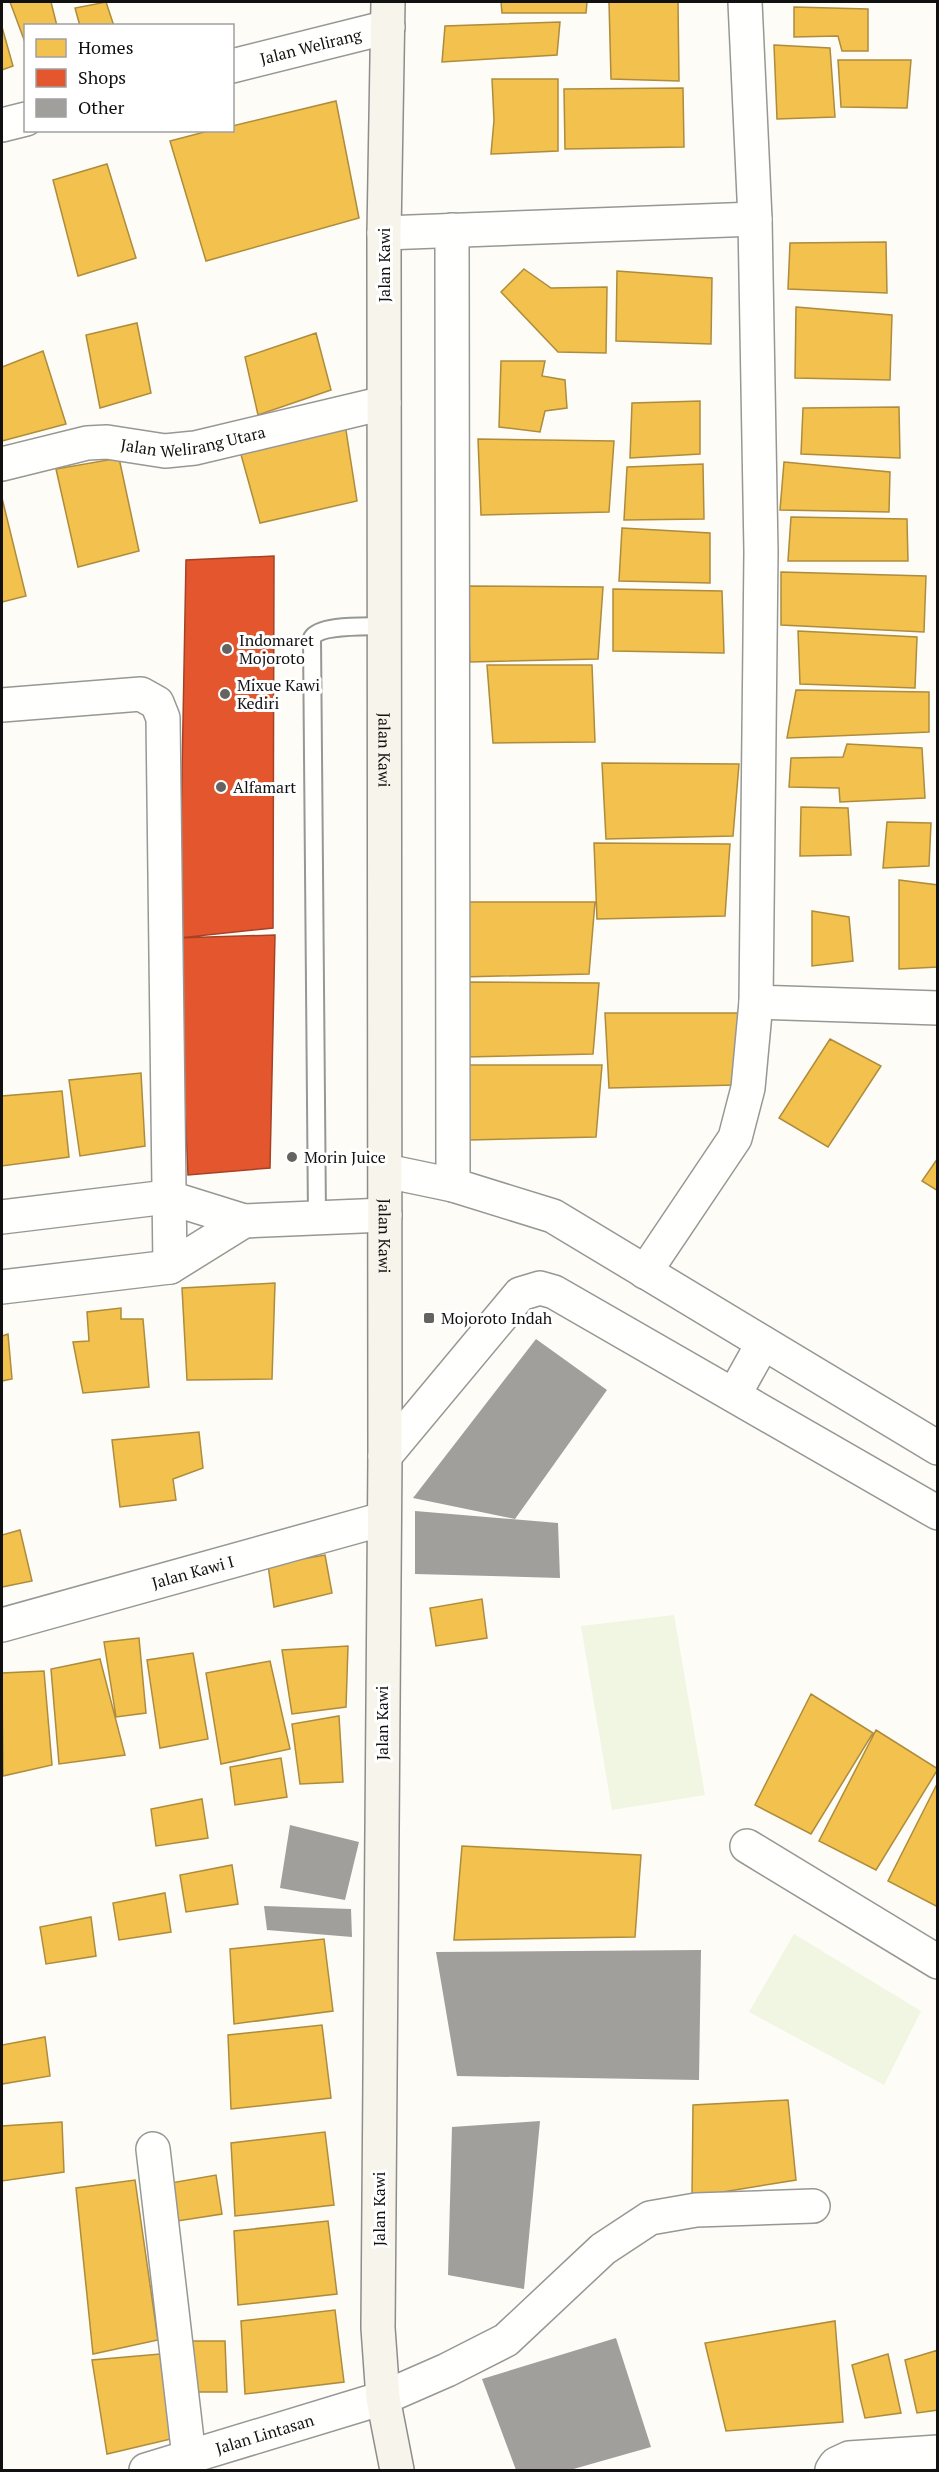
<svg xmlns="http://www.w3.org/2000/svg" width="939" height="2472" font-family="'PT Serif',serif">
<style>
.pitch{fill:#f0f6e1}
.homes{fill:#f2c14e;stroke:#ae8c3c;stroke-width:1.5}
.shops{fill:#e4572e;stroke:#a54225;stroke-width:1.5}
.building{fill:#a19f9c}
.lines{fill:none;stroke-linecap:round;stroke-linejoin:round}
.service-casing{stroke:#979795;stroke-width:20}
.minor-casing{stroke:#979795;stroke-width:36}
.secondary-casing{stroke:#8e8d8b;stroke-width:36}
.service{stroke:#fffffe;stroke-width:16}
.minor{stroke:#fffffe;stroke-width:33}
.secondary{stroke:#f6f4eb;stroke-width:33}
.poi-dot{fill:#646362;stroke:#fff;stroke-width:2}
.labels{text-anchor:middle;stroke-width:6;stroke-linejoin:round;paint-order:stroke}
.street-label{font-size:16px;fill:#111;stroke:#fff}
.poi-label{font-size:16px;fill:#111;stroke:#fff;text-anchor:start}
</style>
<rect width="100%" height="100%" fill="#fdfcf7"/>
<!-- pitch -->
<path class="pitch" d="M674,1615L705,1795L612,1810L581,1626Z
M794,1934L921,2011L884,2085L749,2012Z"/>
<!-- homes -->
<path class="homes" d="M10,2H51L57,26H26V45Z
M106,2L114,26H80L75,8Z
M501,2H587L586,13H502Z
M609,2H678L679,81L611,79Z
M794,7L868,9V51H842L838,36L794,37Z
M560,22L557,55L442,62L445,26Z
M2,27L13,66L2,70Z
M774,45L830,48L835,117L777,119Z
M838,60H911L907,108L841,107Z
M492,79H558V151L491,154L494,120Z
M683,88L684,147L565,149L564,89Z
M336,101L359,218L206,261L170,141L212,130H232V126Z
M107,164L136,258L78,276L53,180Z
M886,242L887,293L788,289L790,243Z
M524,269L551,288L607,287L606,353L558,352L501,292Z
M617,271L712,278L711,344L616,341Z
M796,307L892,315L890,380L795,378Z
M137,323L151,393L100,408L86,335Z
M316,333L331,390L258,415L245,357Z
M43,351L66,424L2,441V367Z
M501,361H545L542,376L565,380L567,408L545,411L540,432L499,427Z
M700,401V454L630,458L632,403Z
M899,407L900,458L801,454L803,408Z
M345,424L357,501L260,523L240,451Z
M478,439L614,441L609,512L481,515Z
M119,458L139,551L78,567L56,469Z
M784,462L890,472L889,512L780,510Z
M703,464L704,519L624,520L627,467Z
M2,498L26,596L2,602Z
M791,517L907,519L908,561H788Z
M622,528L710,533V583L619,581Z
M781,572L926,576L924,632L781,625Z
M467,586L603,587L598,659L470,662Z
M613,589L722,591L724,653L613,651Z
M798,631L917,637L915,688L800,684Z
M487,665H592L595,742L493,743Z
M796,690L929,692V732L787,738Z
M847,744L922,748L925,798L840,802L839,788L789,787L791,758L843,757Z
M602,763L739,764L733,836L606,839Z
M801,807L848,808L851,855L800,856Z
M887,822L931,823L929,866L883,868Z
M594,843L730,844L725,916L597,919Z
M899,880L938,885V967L899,969Z
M458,902H595L589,974L461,977Z
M812,911L849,917L853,961L812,966Z
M462,982L599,983L593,1054L465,1057Z
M605,1013H742L736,1085L609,1088Z
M830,1039L881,1066L828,1147L779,1118Z
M465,1065H602L596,1137L469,1140Z
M141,1073L145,1146L80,1156L69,1080Z
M62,1091L69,1157L2,1166V1096Z
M938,1158V1191L922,1181Z
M275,1283L272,1379L187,1380L182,1288Z
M121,1308V1319H143L149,1387L83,1393L73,1342L89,1341L87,1312Z
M8,1334L12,1379L2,1381V1336Z
M199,1432L203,1468L173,1479L176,1500L120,1507L112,1440Z
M20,1530L32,1581L2,1587V1535Z
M325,1555L332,1593L274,1607L268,1565Z
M482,1599L487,1638L436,1646L430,1608Z
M139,1638L146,1713L116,1717L104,1642Z
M348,1646L346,1707L292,1714L282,1650Z
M193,1653L208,1739L160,1748L147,1660Z
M100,1659L125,1755L59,1764L51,1669Z
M270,1661L290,1749L221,1764L206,1673Z
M44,1671L52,1765L3,1776L2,1673Z
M811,1694L873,1733L811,1834L755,1805Z
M339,1716L343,1782L300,1784L292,1724Z
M876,1730L938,1769L876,1870L819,1841Z
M281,1758L287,1797L235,1805L230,1767Z
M938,1782V1907L888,1881Z
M202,1799L208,1838L156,1846L151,1809Z
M462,1846L641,1855L635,1937L454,1940Z
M232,1865L238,1904L186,1912L180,1875Z
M165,1893L171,1932L119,1940L113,1903Z
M91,1917L96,1956L46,1964L40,1927Z
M324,1939L333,2011L234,2024L230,1949Z
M322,2025L331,2098L231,2109L228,2035Z
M45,2037L50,2076L2,2084V2045Z
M788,2100L796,2180L692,2197L693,2105Z
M62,2122L64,2172L2,2181V2126Z
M325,2132L334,2205L235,2216L231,2143Z
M216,2175L222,2214L171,2222L165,2184Z
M135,2180L158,2340L93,2354L76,2188Z
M328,2221L337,2294L238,2305L234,2231Z
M335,2310L344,2382L245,2394L241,2321Z
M835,2321L843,2422L726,2431L705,2343Z
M187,2341H225L227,2392H187Z
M938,2350V2410L917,2413L905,2360Z
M160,2354L171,2439L107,2454L92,2360Z
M888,2354L901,2413L865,2418L852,2365Z"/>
<!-- shops -->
<path class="shops" d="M274,556L273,928L179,938L186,560Z
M275,935L270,1168L188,1175L177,938Z"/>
<!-- building -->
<path class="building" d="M536,1339L607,1390L515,1519L413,1498Z
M415,1511L558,1523L560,1578L415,1574Z
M290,1825L359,1842L345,1900L280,1888Z
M264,1906L351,1909L352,1937L267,1930Z
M701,1950L699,2080L457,2076L436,1952Z
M540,2121L524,2289L448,2275L452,2127Z
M616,2338L651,2447L570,2470H516L482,2379Z"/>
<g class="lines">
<defs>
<path id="service" d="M317,1217L312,638C320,624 368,627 384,626"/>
<g id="minor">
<path d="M745,2L755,219L761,552L756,1002L938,1008"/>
<path id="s1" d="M232,66L388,27"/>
<path d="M2,125L26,119"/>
<path d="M452,230L453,1185"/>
<path d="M384,233L755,219"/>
<path id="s2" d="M2,464L87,443L107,442L165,451L195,448L384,403"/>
<path d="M2,705L141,694L157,703L163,718L170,1267"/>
<path d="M386,1171L453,1185L553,1216L938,1448"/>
<path d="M2,1217L167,1197L244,1221L385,1215"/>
<path d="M645,1272L735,1138L748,1088L756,1002"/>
<path d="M2,1287L170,1267L244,1221"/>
<path d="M734,1395L763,1343"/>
<path d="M385,1456L520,1294L540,1288L554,1292L938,1513"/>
<path id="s3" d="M2,1625L383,1519"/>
<path d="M747,1846L938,1962"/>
<path d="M153,2149L189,2457"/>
<path id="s4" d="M146,2470L383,2398L447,2370L506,2340L603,2249L650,2218L696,2210L813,2206"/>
<path d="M832,2470L836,2464L849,2458L938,2452"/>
</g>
<g id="secondary">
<path id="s5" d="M388,2L384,233L385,1456L378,2328L383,2398L397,2470"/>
</g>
</defs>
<!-- service casing -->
<use href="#service" class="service-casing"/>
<!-- minor casing -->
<use href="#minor" class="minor-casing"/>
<!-- secondary casing -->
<use href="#secondary" class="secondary-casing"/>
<!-- service -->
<use href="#service" class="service"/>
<!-- minor -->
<use href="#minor" class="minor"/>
<!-- secondary -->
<use href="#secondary" class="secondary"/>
</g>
<!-- markers -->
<g class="poi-dot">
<circle cx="227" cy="649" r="6"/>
<circle cx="225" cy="694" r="6"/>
<circle cx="221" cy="787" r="6"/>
<circle cx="292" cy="1157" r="6"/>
<rect x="423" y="1312" width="12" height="12" rx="3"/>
</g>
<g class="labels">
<!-- street labels -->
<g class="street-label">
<text dy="6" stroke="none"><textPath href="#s1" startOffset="81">Jalan Welirang</textPath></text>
<text transform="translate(384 265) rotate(-90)" y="6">Jalan Kawi</text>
<text dy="6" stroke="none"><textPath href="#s2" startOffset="195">Jalan Welirang Utara</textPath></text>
<text dy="6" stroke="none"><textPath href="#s5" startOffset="748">Jalan Kawi</textPath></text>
<text dy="6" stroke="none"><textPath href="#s5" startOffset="1234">Jalan Kawi</textPath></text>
<text dy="6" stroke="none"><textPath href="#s3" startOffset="198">Jalan Kawi I</textPath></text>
<text transform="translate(382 1723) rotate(-90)" y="6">Jalan Kawi</text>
<text transform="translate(379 2209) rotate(-90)" y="6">Jalan Kawi</text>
<text dy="6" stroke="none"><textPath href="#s4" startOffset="124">Jalan Lintasan</textPath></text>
</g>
<!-- poi labels -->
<g class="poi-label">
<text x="239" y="646">Indomaret<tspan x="239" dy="18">Mojoroto</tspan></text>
<text x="237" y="691">Mixue Kawi<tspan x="237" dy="18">Kediri</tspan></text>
<text x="233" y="793">Alfamart</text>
<text x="304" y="1163">Morin Juice</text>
<text x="441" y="1324">Mojoroto Indah</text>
</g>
</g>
<!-- border -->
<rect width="939" height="2472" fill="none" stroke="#111111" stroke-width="6"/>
<!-- legend -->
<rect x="24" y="24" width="210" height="108" fill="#ffffff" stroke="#a0a0a0" stroke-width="1.5"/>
<rect x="36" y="39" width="30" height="18" fill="#f2c14e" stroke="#a0a0a0" stroke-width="1.5"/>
<text x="78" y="54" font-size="18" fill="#111111">Homes</text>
<rect x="36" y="69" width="30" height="18" fill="#e4572e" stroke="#a0a0a0" stroke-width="1.5"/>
<text x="78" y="84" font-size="18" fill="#111111">Shops</text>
<rect x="36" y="99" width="30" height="18" fill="#a19f9c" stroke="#a0a0a0" stroke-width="1.5"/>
<text x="78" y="114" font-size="18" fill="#111111">Other</text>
</svg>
